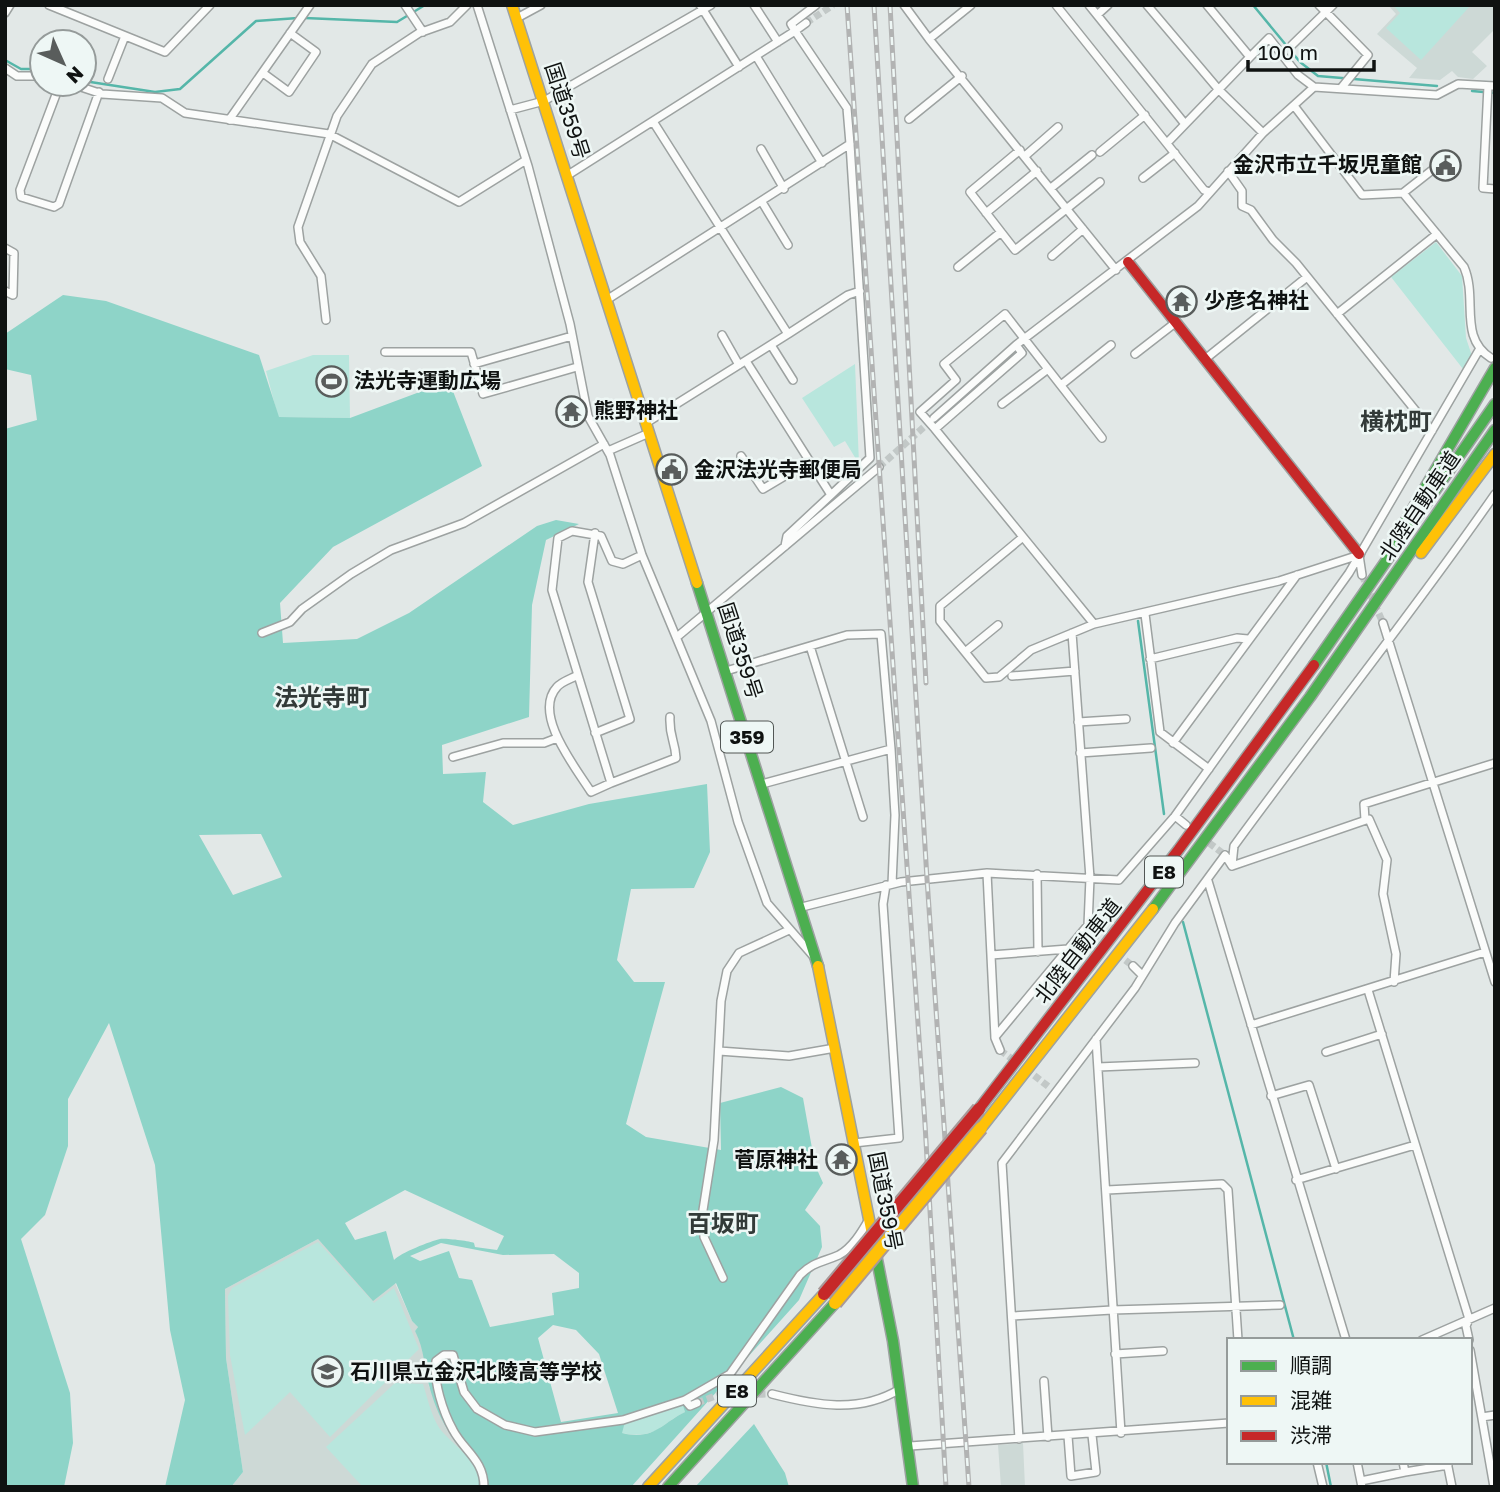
<svg xmlns="http://www.w3.org/2000/svg" width="1500" height="1492" font-family="'Golos Text','Noto Sans JP',sans-serif">
<style>
.built{fill:#cdd9d6}
.green{fill:#b8e6dd}
.forest{fill:#8ed4c8;fill-rule:evenodd}
.lines{fill:none;stroke-linecap:round;stroke-linejoin:round}
.stream{stroke:#55b6a9;stroke-width:2.5}
.street-tunnel{stroke:#c2c8c7;stroke-width:7;stroke-dasharray:7 3.5;stroke-linecap:butt}
.street-casing{stroke:#9da2a1;stroke-width:10}
.fast-casing{stroke:#9da2a1;stroke-width:13}
.slow-casing{stroke:#9da2a1;stroke-width:13}
.jam-casing{stroke:#9da2a1;stroke-width:13}
.street{stroke:#fbfcfb;stroke-width:7}
.fast{stroke:#4caf50;stroke-width:10}
.slow{stroke:#ffc107;stroke-width:10}
.jam{stroke:#c62828;stroke-width:10}
.rail-casing{stroke:#b2b3b3;stroke-width:5}
.rail{stroke:#eef7f5;stroke-width:2.5;stroke-dasharray:8;stroke-linecap:butt}
.slow-bridge-casing{stroke:#a89999;stroke-width:16;stroke-linecap:butt}
.jam-bridge-casing{stroke:#a89999;stroke-width:16;stroke-linecap:butt}
.slow-bridge{stroke:#ffc107;stroke-width:12}
.jam-bridge{stroke:#c62828;stroke-width:12}
.labels{text-anchor:middle;stroke-width:5;stroke-linejoin:round;paint-order:stroke}
.shield{fill:#eef7f5;stroke:#525755;stroke-width:2}
.shield-label{font-size:19px;font-weight:bold;fill:#0f1211}
.street-label{font-size:21px;fill:#0f1211;stroke:#eef7f5}
.poi-label{font-size:21px;font-weight:bold;fill:#0f1211;stroke:#eef7f5;text-anchor:start}
.quarter-label{font-size:24px;font-weight:bold;fill:#323a38;stroke:#eef7f5}
</style>
<rect width="100%" height="100%" fill="#e2e8e7"/>
<!-- built -->
<path class="built" d="M1388,5H1495V29L1472,52L1487,66L1473,79L1458,77L1452,71L1440,80L1409,78L1417,68L1377,34L1396,14Z
M318,1239L373,1300L395,1283L412,1321L418,1327L415,1331L422,1344L429,1387L480,1471L478,1487H231L243,1472L226,1358L225,1289Z
M1023,1443L1025,1487H1001L998,1445Z"/>
<!-- green -->
<path class="green" d="M1393,5H1471L1421,60L1386,28L1400,13Z
M1436,242L1462,276L1466,338L1472,356L1463,369L1391,277Z
M313,355H349L350,418L278,417L266,371Z
M855,364L859,464L845,441L834,447L802,398Z
M318,1242L374,1303L394,1288L419,1349L330,1437L290,1392L245,1435L230,1355L228,1296L232,1288Z
M395,1383L423,1384C427,1397 431,1414 438,1426C447,1442 489,1466 477,1487H363L326,1447Z
M681,1400L685,1412C660,1424 657,1440 621,1433L625,1422Z"/>
<!-- forest -->
<path class="forest" d="M63,295L106,301L259,355L279,417L350,418L449,381L482,466L333,547L280,603L283,643L357,639L409,613L537,526L556,520L579,524L546,540L532,605L529,717L442,745L443,774L486,772L483,802L513,825L589,804L707,784L710,852L694,888L631,889L617,960L634,982H665L626,1124L646,1137L721,1150L720,1103L781,1087L803,1098L815,1165L823,1183L805,1210L820,1226L822,1247L799,1300L631,1487H478L480,1471C455,1441 441,1427 430,1389C424,1369 425,1350 415,1331L418,1327L412,1321L396,1283L373,1301L318,1239L225,1289L226,1358L243,1472L231,1487H165L185,1400L170,1330L155,1165L109,1023L68,1099V1146L45,1215L21,1239L70,1393L73,1443L64,1487H5V429L37,420L31,375L5,369V334ZM261,834L282,877L233,895L199,835ZM405,1190L504,1236L497,1250L475,1247L474,1243C470,1241 444,1238 440,1239C431,1241 400,1253 394,1260L386,1231L355,1240L345,1223ZM441,1243L503,1255L554,1254L579,1273V1288L552,1293L554,1315L490,1327L472,1280L459,1278L449,1251L420,1261L410,1256ZM553,1325L576,1330L599,1354L618,1413L561,1422L538,1338ZM681,1400L685,1412C662,1423 654,1441 622,1433L625,1422Z
M754,1424L785,1473L789,1487H695Z"/>
<g class="lines">
<!-- stream -->
<path class="stream" d="M1253,5L1300,62L1318,76L1437,86
M305,18L397,22L425,5
M5,60L21,69H42
M84,81L155,92L180,89L256,21L298,18
M1472,91L1495,93
M1138,621L1164,814
M1183,922L1294,1340
M1326,1462L1331,1487"/>
<!-- street-tunnel -->
<path class="street-tunnel" d="M806,23L833,5
M879,467L933,419
M1362,575L1383,623
M1192,830L1225,855
M1117,954L1133,966
M1000,1050L1016,1062
M1026,1069L1049,1087
M697,1403L718,1395L772,1394"/>
<defs>
<path id="street" d="M49,5L165,52L210,5
M405,5L423,32
M477,5L528,166L570,324L588,416L610,455L642,555L711,721L738,822L767,903L814,957
M700,5L739,67
M754,5L778,42
M904,5L929,39
M971,5L929,39L1116,270
M1056,5L1204,190L1209,192
M1089,5L1185,124
M1147,5L1219,90L1263,133
M1319,5L1368,55L1342,87
M5,13L10,5
M1097,15L1108,5
M517,18L541,5
M806,23L795,31L791,24L816,5
M1292,45L1333,5
M756,56L822,163
M1250,57L1269,38L1298,75L1314,87
M5,68L17,76H42
M263,73L289,92L316,52L290,33
M108,79L125,36
M60,84L20,190L21,197L54,207L59,204L99,92
M72,84L102,94L162,98L185,113L329,134L459,202L526,160
M1488,86L1483,188L1495,189
M1295,107L1362,195L1403,193L1464,267C1478,299 1458,337 1491,358
M510,110L544,101L711,5
M909,119L962,76
M229,120L310,5
M1167,143L1250,57L1207,5
M761,149L784,189
M1020,150L970,192L1015,250L1100,182
M1100,152L1145,115
M1025,156L1058,127
M1228,171L1242,191V206L1251,210L1273,240L1296,263L1432,431
M568,175L795,31L847,108L850,144L870,458L831,495
M1143,178L1175,153
M1051,188L1092,155
M1403,193L1431,171
M762,202L788,245
M986,213L1037,171
M5,248L14,253L13,295L5,291
M1052,256L1083,229
M958,267L1001,232
M608,299L850,144
M1337,314L1437,234
M326,320L321,276L300,242L298,227L337,116L372,64L419,33L450,22L467,5
M788,334L848,295L860,291
M722,335L739,365
M771,345L793,380
M1016,345L1022,353L935,429L1094,624
M385,352H471L483,394L577,367
M1135,354L1175,323
M1204,360L1307,277
M746,361L831,495L787,536L785,546
M474,364L572,336
M1061,385L1111,345
M1002,404L1048,369
M934,418L1016,345L1198,206L1263,133L1314,87L1437,95L1458,84L1495,86
M646,423L788,334L654,123
M935,429L920,412L956,380L944,364L1005,314L1102,438
M608,451L649,433
M741,456L763,489L810,461
M1023,537L940,606V621L986,678L999,677L1031,650L1094,624L1279,581L1356,556
M642,555L623,564L612,561L601,536L572,531L558,538L552,590L611,783L676,758C675,740 669,737 670,717
M1359,555L1362,575
M1145,614L1160,732L1209,769
M1383,623L1495,982
M262,633L290,622L302,609L351,574L391,550L464,523L604,444
M1072,633L1090,878L1088,925L1094,936
M677,637L879,467
M810,646L863,817
M965,652L998,625
M1150,659L1237,638L1248,639
M726,671L847,635L881,634L891,749L762,784
M576,676C570,679 561,682 557,687C532,714 576,768 591,792L611,783
M1012,676L1075,671
M1078,722L1126,719
M595,733L630,719L588,582L595,533
M1173,743L1297,575
M891,749L895,815L892,884
M1080,753L1151,748
M453,757L503,743H544L557,738
M1175,816L1186,825
M1365,820L1364,804L1495,763
M1232,865L1234,846C1320,728 1412,614 1495,494
M1232,866L1369,819L1387,860L1383,894L1396,954L1394,982
M987,873L995,1038L1000,1050
M1037,874L1038,952
M1208,881L1346,1340
M802,907L901,882L987,873L1119,880L1175,816L1349,573L1479,350
M991,955L1068,949
M1133,966L1141,974
M1368,990L1469,1319L1466,1326L1469,1340
M1251,1025L1485,952
M995,1037L1088,925
M1096,1039L1121,1433
M719,1051L789,1056L835,1048
M1326,1052L1382,1034
M1098,1067L1195,1063
M1271,1096L1309,1085L1336,1169
M854,1143L899,1138L883,904L886,885
M1296,1180L1415,1145
M1107,1190L1222,1184L1228,1190L1238,1340
M723,1278L704,1237L703,1210L714,1140L721,1001L727,971L739,953L789,930
M1012,1316L1112,1310L1280,1305
M1422,1340L1495,1308
M1470,1350L1494,1487
M1115,1354L1163,1351
M1044,1381L1048,1437
M772,1394C815,1405 859,1414 900,1389
M685,1400L690,1406L697,1403
M1482,1417L1495,1415
M1068,1436L1071,1476L1096,1472L1092,1435
M1019,1439L1002,1163L1135,988L1175,923L1225,855L1232,866
M910,1446L1229,1423
M1317,1462L1323,1487
M1357,1462L1362,1487
M1447,1462L1452,1487
M1405,1472L1448,1465
M1361,1481L1405,1472L1403,1462
M484,1487C484,1460 464,1451 453,1430C443,1412 433,1381 436,1361L444,1355H453L464,1392L477,1409L505,1425L535,1432L623,1420L685,1400L730,1374L800,1275C813,1262 823,1262 839,1255C852,1248 861,1233 868,1221"/>
<path id="fast" d="M1404,524L1495,368
M697,583L818,966
M1314,665L1495,404
M1153,909L1310,697L1495,430
M872,1234L893,1341L913,1487
M668,1487L835,1303"/>
<path id="slow" d="M512,5L697,583
M1421,553L1495,454
M818,966L872,1234
M981,1128L1153,909
M648,1487L824,1294"/>
<path id="jam" d="M1128,262L1359,554
M979,1109L1179,849L1314,665"/>
</defs>
<!-- street casing -->
<use href="#street" class="street-casing"/>
<!-- fast casing -->
<use href="#fast" class="fast-casing"/>
<!-- slow casing -->
<use href="#slow" class="slow-casing"/>
<!-- jam casing -->
<use href="#jam" class="jam-casing"/>
<!-- street -->
<use href="#street" class="street"/>
<!-- fast -->
<use href="#fast" class="fast"/>
<!-- slow -->
<use href="#slow" class="slow"/>
<!-- jam -->
<use href="#jam" class="jam"/>
<defs>
<path id="rail" d="M847,5L925,1124L946,1487
M874,5L927,879L969,1487
M890,5L926,683"/>
</defs>
<!-- rail casing -->
<use href="#rail" class="rail-casing"/>
<!-- rail -->
<use href="#rail" class="rail"/>
<defs>
<path id="slow-bridge" d="M835,1303L981,1128"/>
<path id="jam-bridge" d="M824,1294L979,1109"/>
</defs>
<!-- slow-bridge casing -->
<use href="#slow-bridge" class="slow-bridge-casing"/>
<!-- jam-bridge casing -->
<use href="#jam-bridge" class="jam-bridge-casing"/>
<!-- slow-bridge -->
<use href="#slow-bridge" class="slow-bridge"/>
<!-- jam-bridge -->
<use href="#jam-bridge" class="jam-bridge"/>
</g>
<!-- icons -->
<defs>
<symbol id="civic-ring" viewBox="-11 -11 22 22"><circle r="9.5" fill="#eef7f5" stroke="#595d5c" stroke-width="1.5"/><path d="M-.6-6.5H3V-4.5H.6V-3L4-1V1h2V6H-6V1h2V-1L-.6-3ZM-1.2 2.5V6h2.4V2.5Z" fill="#595d5c"/></symbol>
<symbol id="temple-ring" viewBox="-11 -11 22 22"><circle r="9.5" fill="#eef7f5" stroke="#595d5c" stroke-width="1.5"/><path d="M0-6L5-2H3V0L6.5 2.5H4V6H1.5V3h-3V6H-4V2.5H-6.5L-3 0V-2H-5Z" fill="#595d5c"/></symbol>
<symbol id="stadium-ring" viewBox="-11 -11 22 22"><circle r="9.5" fill="#eef7f5" stroke="#595d5c" stroke-width="1.5"/><path d="M0-5a6.5 5 0 1 0 0 10a6.5 5 0 1 0 0-10ZM-3.5-1.8h7v3.6h-7Z" fill="#595d5c"/></symbol>
<symbol id="school-ring" viewBox="-11 -11 22 22"><circle r="9.5" fill="#eef7f5" stroke="#595d5c" stroke-width="1.5"/><path d="M0-5L7-2L0 1L-7-2ZM-4 1L0 2.5L4 1V4Q0 6-4 4Z" fill="#595d5c"/></symbol>
</defs>
<g fill-rule="evenodd">
<use href="#civic-ring" x="1428" y="148" width="35" height="35"/>
<use href="#temple-ring" x="1164" y="284" width="35" height="35"/>
<use href="#stadium-ring" x="314" y="364" width="35" height="35"/>
<use href="#temple-ring" x="554" y="394" width="35" height="35"/>
<use href="#civic-ring" x="654" y="452" width="35" height="35"/>
<use href="#temple-ring" x="824" y="1142" width="35" height="35"/>
<use href="#school-ring" x="310" y="1354" width="35" height="35"/>
</g>
<g class="labels">
<!-- shield labels -->
<g class="shield">
<rect x="721" y="721.5" width="52" height="31" rx="5"/>
<rect x="1145" y="856.5" width="38" height="31" rx="5"/>
<rect x="718" y="1375.5" width="38" height="31" rx="5"/>
</g>
<g class="shield-label">
<text x="747" y="744">359</text>
<text x="1164" y="879">E8</text>
<text x="737" y="1398">E8</text>
</g>
<!-- street labels -->
<g class="street-label">
<text transform="translate(567 111) rotate(72)" y="7">国道359号</text>
<text transform="translate(1420 506) rotate(-56)" y="7">北陸自動車道</text>
<text transform="translate(740 651) rotate(72)" y="7">国道359号</text>
<text transform="translate(1078 951) rotate(-52)" y="7">北陸自動車道</text>
<text transform="translate(885 1201) rotate(79)" y="7">国道359号</text>
</g>
<!-- poi labels -->
<g class="poi-label">
<text x="1422" y="172" text-anchor="end">金沢市立千坂児童館</text>
<text x="1204" y="308">少彦名神社</text>
<text x="354" y="388">法光寺運動広場</text>
<text x="594" y="418">熊野神社</text>
<text x="694" y="477">金沢法光寺郵便局</text>
<text x="818" y="1167" text-anchor="end">菅原神社</text>
<text x="350" y="1379">石川県立金沢北陵高等学校</text>
</g>
<!-- quarter labels -->
<g class="quarter-label">
<text x="1396" y="430">横枕町</text>
<text x="322" y="706">法光寺町</text>
<text x="723" y="1232">百坂町</text>
</g>
</g>
<!-- border -->
<rect width="1500" height="1492" fill="none" stroke="#0f1211" stroke-width="14"/>
<!-- legend -->
<rect x="1227" y="1338" width="245" height="126" fill="#eef7f5" stroke="#959b9a" stroke-width="2"/>
<rect x="1241" y="1361" width="35" height="10" fill="#4caf50" stroke="#959b9a" stroke-width="2"/>
<text x="1290" y="1373" font-size="21" fill="#0f1211">順調</text>
<rect x="1241" y="1396" width="35" height="10" fill="#ffc107" stroke="#959b9a" stroke-width="2"/>
<text x="1290" y="1408" font-size="21" fill="#0f1211">混雑</text>
<rect x="1241" y="1431" width="35" height="10" fill="#c62828" stroke="#959b9a" stroke-width="2"/>
<text x="1290" y="1443" font-size="21" fill="#0f1211">渋滞</text>
<!-- north arrow -->
<g transform="translate(63 63) rotate(135)"><circle r="33" fill="#eef7f5" stroke="#959b9a" stroke-width="2"/>
<path d="M0-5L12 26L0 18L-12 26Z" fill="#595d5c"/>
<text y="-10" font-size="19" font-weight="bold" text-anchor="middle" fill="#0f1211">N</text>
</g>
<!-- scale -->
<path d="M1248 60v10h126v-10" fill="none" stroke="#0f1211" stroke-width="3.5"/>
<text x="1258" y="60" font-size="21" fill="#0f1211" stroke="#eef7f5" stroke-width="5" paint-order="stroke">100 m</text>
</svg>
